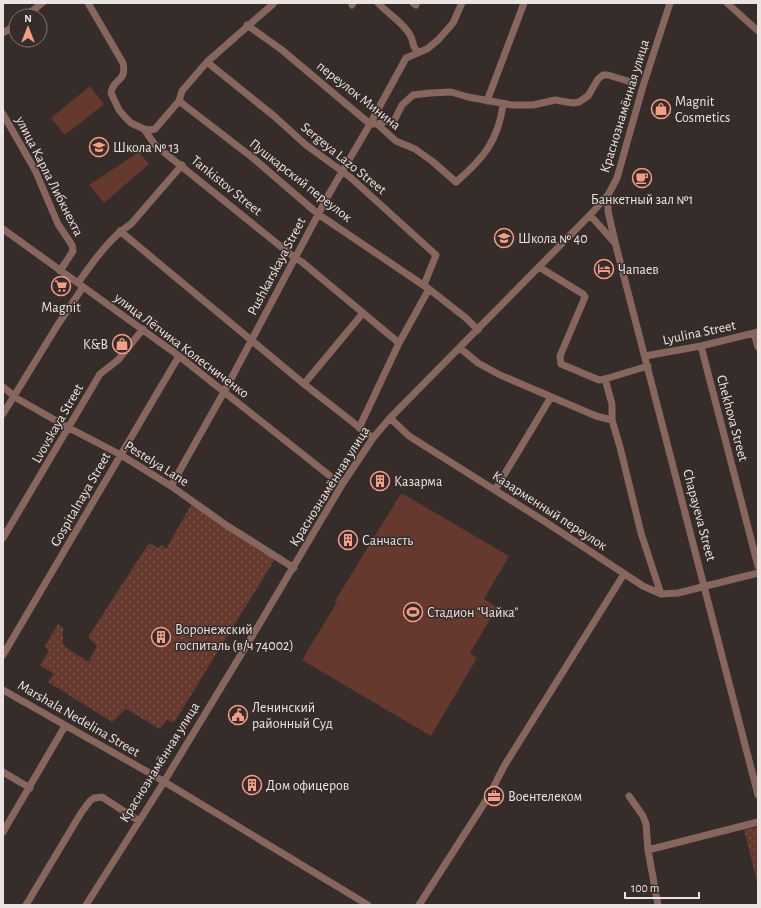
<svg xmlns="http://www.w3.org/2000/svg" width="761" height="908" font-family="'Alegreya Sans',sans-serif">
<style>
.grass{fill:url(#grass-dots)}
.garden{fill:#65392d}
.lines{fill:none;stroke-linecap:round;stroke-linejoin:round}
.minor{stroke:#87675d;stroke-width:7}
.labels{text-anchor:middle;stroke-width:3;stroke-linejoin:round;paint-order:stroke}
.street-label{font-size:14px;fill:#ebe4e2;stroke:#362c29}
.poi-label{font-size:14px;fill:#ebe4e2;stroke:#362c29;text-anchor:start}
</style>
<defs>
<pattern id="grass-dots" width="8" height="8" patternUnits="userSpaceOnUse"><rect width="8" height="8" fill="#65392d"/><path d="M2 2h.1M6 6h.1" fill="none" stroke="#7b564b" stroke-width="1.8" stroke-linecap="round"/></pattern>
</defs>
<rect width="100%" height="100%" fill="#362c29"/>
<!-- grass -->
<path class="grass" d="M191,505L275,559L175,721L172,722L167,720L160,729L126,709L112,722L48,682L54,674L40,665L49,651L45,646L58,624L63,628V645L88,662L97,646L88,637L149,543L158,548L161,545L166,549Z
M758,827V886L744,830Z"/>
<!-- garden -->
<path class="garden" d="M90,86L104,104L65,135L51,118Z
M139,152L149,164L104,203L89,185Z
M403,494L509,556L484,599L497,608L470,653L477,658L431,736L302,660L337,602L335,601L400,495Z"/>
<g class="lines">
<!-- minor -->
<path class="minor" d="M88,3L123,63C127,83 113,78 111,93L119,110L125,117L131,123L144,129L155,145L295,258L302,262L399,343
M378,3C388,14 403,22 410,35C414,41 412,48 418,52
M413,3L416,5
M727,3L758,31
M352,5L353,3
M26,16L42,3
M247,25L282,50L370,124H377L396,141L415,149L432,161L456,182C483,159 498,141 503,105
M3,33L16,25
M207,62L274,116L306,145L350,177L436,255L424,285
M179,101L253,158L318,214L429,289L466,318L478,330
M487,101L524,3
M3,114L35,170L58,224L72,245L73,251L60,271
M377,124L395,119L402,105L413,95L430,93L451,92L468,97L512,105H533L555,100L573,103L579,102L588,96L598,79L603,75H608L634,83
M144,129L149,130L155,129L179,101L182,91L207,62L273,4
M608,195V211L615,242L758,795
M590,215L614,242
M3,229L179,356L330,476L343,483
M120,231L304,384L373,438
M539,267L583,294L585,297L560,356L561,364L599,380L605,379
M78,283C93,262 109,238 131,224L182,165
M754,333L758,347
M701,346L758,566
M460,348L478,363L500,375L596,416L612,420V404L605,379L648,366
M645,356L701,346L758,332
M304,384L363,313
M3,387L18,399L69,428L121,455L171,486L226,525L294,568
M3,414L57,326L83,287
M390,418L409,436L544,521L643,586L661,594L678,593L758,573
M612,420L620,447L641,533L661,594
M359,428L399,343L429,289
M171,486L224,392L329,194L370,124L406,58L427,49L438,40L453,23L462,3
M495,490L551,397
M3,538L100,374L118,360L143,329
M3,655L179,356
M3,690L153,775L368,905
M3,772L30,788
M629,796L643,816L646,824L648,850L658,905
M3,832L65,726
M648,850L758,822
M26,905L81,813L90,801L94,798L102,797L139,821
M86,905L162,785L257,628L343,483L373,438L390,418L590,215L608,195L617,178L643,86L670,3
M419,905L487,799C494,787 499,775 506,763L624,574"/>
</g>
<!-- icons -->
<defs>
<symbol id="shop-ring" viewBox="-11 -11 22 22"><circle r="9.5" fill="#362c29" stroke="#f49e87" stroke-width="1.5"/><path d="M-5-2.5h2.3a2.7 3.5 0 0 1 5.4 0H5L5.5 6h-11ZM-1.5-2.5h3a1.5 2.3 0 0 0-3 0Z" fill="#f49e87"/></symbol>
<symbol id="school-ring" viewBox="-11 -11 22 22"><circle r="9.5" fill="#362c29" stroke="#f49e87" stroke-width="1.5"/><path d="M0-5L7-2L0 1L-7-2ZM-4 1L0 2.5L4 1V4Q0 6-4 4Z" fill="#f49e87"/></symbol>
<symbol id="cafe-ring" viewBox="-11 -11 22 22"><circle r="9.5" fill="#362c29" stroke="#f49e87" stroke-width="1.5"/><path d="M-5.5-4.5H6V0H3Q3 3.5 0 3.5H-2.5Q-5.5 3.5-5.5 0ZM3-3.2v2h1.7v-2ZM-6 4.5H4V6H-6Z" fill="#f49e87"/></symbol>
<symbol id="hotel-ring" viewBox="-11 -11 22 22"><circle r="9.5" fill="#362c29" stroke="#f49e87" stroke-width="1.5"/><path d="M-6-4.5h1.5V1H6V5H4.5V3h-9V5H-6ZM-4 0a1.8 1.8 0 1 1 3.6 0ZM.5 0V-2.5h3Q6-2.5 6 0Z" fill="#f49e87"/></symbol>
<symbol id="supermarket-ring" viewBox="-11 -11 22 22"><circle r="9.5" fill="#362c29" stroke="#f49e87" stroke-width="1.5"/><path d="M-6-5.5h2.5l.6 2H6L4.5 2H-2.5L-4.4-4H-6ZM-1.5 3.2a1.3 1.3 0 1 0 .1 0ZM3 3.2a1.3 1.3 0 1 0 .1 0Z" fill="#f49e87"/></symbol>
<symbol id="building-ring" viewBox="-11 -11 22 22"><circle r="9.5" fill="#362c29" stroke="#f49e87" stroke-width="1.5"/><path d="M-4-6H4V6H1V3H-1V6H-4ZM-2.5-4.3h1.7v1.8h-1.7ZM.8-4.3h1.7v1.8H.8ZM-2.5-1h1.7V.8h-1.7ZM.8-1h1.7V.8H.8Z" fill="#f49e87"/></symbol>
<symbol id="stadium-ring" viewBox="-11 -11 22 22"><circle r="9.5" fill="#362c29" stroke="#f49e87" stroke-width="1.5"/><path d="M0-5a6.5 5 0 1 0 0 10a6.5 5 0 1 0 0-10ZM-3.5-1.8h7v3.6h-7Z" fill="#f49e87"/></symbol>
<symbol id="civic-ring" viewBox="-11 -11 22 22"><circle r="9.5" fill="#362c29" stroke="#f49e87" stroke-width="1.5"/><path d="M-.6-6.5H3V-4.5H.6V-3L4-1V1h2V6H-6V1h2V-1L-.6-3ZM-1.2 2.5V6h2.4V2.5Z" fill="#f49e87"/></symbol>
<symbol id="office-ring" viewBox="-11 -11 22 22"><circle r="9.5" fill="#362c29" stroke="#f49e87" stroke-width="1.5"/><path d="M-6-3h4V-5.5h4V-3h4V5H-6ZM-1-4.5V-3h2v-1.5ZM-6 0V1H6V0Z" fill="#f49e87"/></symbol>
</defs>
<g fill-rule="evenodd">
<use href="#shop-ring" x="650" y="98" width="22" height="22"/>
<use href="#school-ring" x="88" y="136" width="22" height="22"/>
<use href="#cafe-ring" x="631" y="167" width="22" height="22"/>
<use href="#school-ring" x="493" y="227" width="22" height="22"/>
<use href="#hotel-ring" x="593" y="258" width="22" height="22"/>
<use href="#supermarket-ring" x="50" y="275" width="22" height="22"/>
<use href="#shop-ring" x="111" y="333" width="22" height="22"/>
<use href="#building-ring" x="369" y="470" width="22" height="22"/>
<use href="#building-ring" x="337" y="529" width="22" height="22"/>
<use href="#stadium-ring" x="402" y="601" width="22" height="22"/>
<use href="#building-ring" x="150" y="626" width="22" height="22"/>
<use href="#civic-ring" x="227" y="704" width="22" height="22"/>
<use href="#building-ring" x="241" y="774" width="22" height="22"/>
<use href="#office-ring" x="483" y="785" width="22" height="22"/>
</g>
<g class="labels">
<!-- street labels -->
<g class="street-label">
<text transform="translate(359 95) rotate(38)" y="5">переулок Минина</text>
<text transform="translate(624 106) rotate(-73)" y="5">Краснознамённая улица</text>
<text transform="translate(344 158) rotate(39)" y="5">Sergeya Lazo Street</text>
<text transform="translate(50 176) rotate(63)" y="5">улица Карла Либкнехта</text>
<text transform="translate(301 180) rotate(38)" y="5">Пушкарский переулок</text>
<text transform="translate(227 185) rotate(39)" y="5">Tankistov Street</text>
<text transform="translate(276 266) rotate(-62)" y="5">Pushkarskaya Street</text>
<text transform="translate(699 332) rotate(-12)" y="5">Lyulina Street</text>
<text transform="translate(182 345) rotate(37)" y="5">улица Лётчика Колесниченко</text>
<text transform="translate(733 418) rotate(75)" y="5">Chekhova Street</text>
<text transform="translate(57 423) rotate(-60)" y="5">Lvovskaya Street</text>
<text transform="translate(157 463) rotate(32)" y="5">Pestelya Lane</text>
<text transform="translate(329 486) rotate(-58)" y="5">Краснознамённая улица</text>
<text transform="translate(80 499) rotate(-60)" y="5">Gospitalnaya Street</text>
<text transform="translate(550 510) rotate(33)" y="5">Казарменный переулок</text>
<text transform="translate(700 515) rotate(75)" y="5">Chapayeva Street</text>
<text transform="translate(79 718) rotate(30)" y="5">Marshala Nedelina Street</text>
<text transform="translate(159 762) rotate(-58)" y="5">Краснознамённая улица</text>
</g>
<!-- poi labels -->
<g class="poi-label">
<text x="675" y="106">Magnit<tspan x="675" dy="16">Cosmetics</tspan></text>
<text x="113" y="152">Школа № 13</text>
<text x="642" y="204" text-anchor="middle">Банкетный зал №1</text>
<text x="518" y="243">Школа № 40</text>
<text x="618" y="274">Чапаев</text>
<text x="61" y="312" text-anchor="middle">Magnit</text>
<text x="108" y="349" text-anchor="end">K&amp;B</text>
<text x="394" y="486">Казарма</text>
<text x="362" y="545">Санчасть</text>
<text x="427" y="617">Стадион "Чайка"</text>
<text x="175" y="634">Воронежский<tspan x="175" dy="16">госпиталь (в/ч 74002)</tspan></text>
<text x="252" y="712">Ленинский<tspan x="252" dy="16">районный Суд</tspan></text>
<text x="266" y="790">Дом офицеров</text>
<text x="508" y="801">Воентелеком</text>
</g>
</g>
<!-- border -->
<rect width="761" height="908" fill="none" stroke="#ebe4e2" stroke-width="8"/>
<!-- north arrow -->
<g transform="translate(28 28)"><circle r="19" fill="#362c29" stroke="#7e7673"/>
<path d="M0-3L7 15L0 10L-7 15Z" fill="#f49e87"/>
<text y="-6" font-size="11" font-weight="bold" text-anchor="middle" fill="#ebe4e2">N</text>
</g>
<!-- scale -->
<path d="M625 892v6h74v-6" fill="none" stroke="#ebe4e2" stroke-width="2"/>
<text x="631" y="892" font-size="12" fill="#ebe4e2" stroke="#362c29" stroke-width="3" paint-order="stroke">100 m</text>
</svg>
